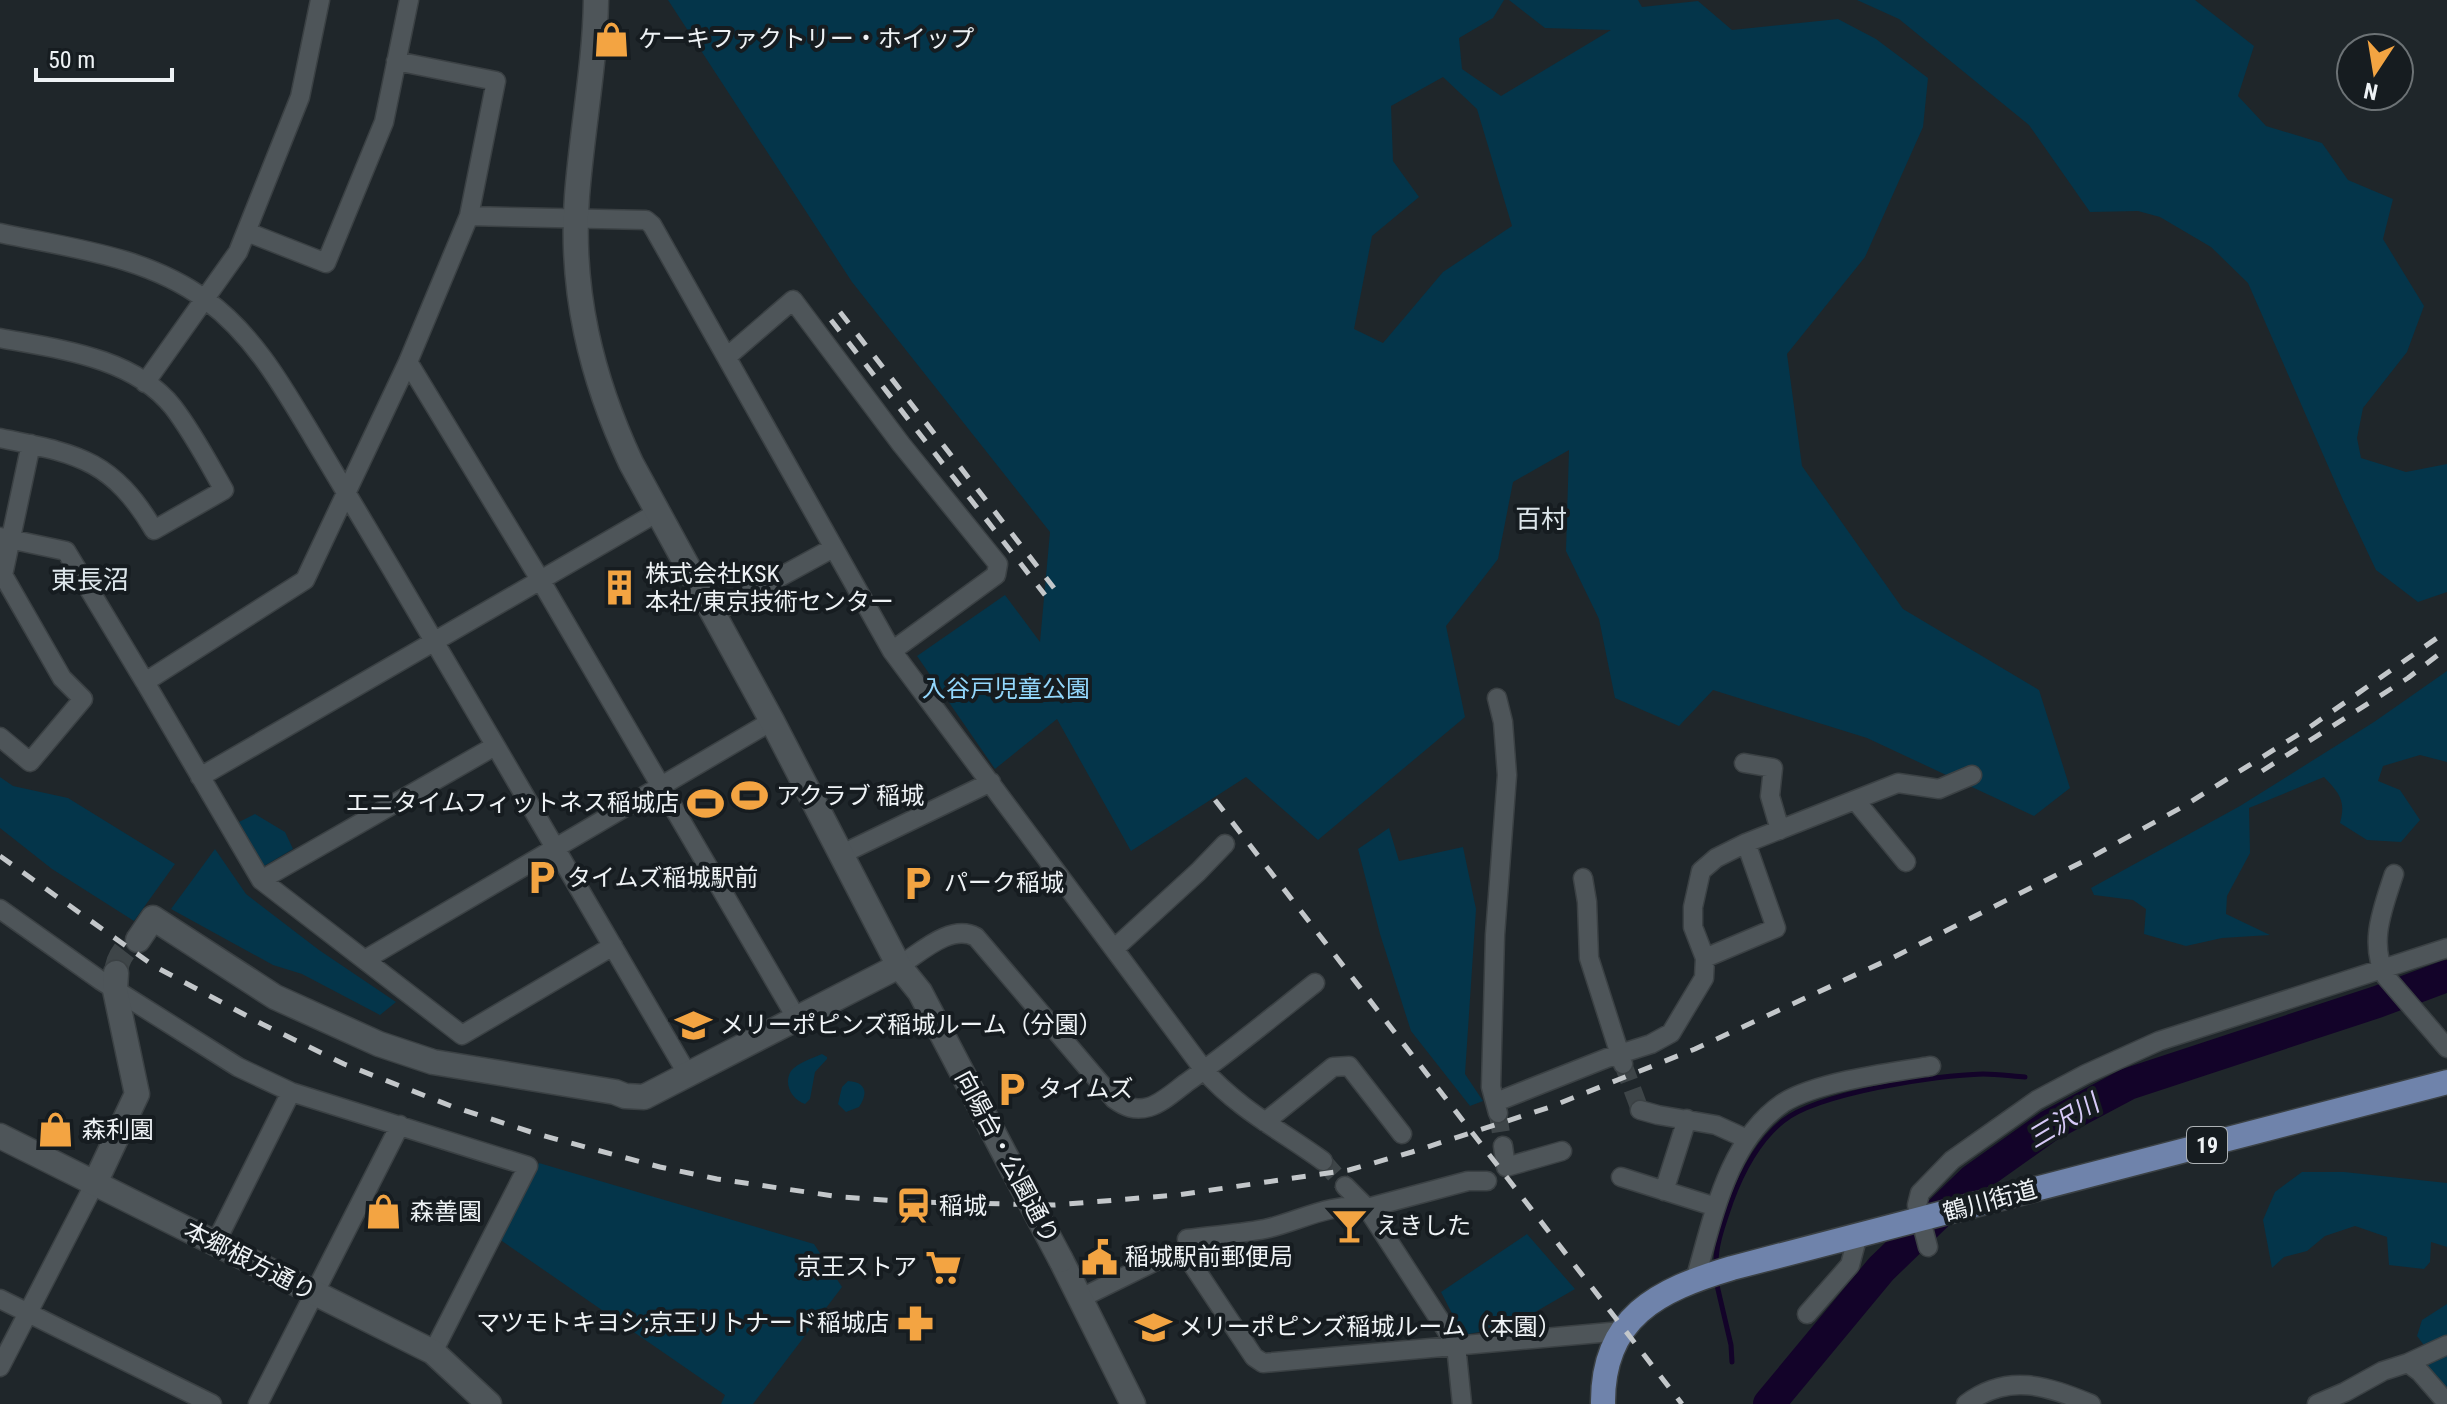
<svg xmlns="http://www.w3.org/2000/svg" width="2447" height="1404" font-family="'Roboto Condensed','Noto Sans JP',sans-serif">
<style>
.green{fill:#04354a;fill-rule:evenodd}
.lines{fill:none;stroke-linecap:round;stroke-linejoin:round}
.stream{stroke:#130329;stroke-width:5}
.river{stroke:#130329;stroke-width:32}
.street-tunnel{stroke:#3e4548;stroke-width:18;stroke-dasharray:18 9;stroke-linecap:butt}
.secondary-tunnel{stroke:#3e4548;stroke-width:24;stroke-dasharray:24 12;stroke-linecap:butt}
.street-casing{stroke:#3b4144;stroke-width:21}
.secondary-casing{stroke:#3b4144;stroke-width:27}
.primary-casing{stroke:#3b4144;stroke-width:27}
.street{stroke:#4e5559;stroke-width:18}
.secondary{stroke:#4e5559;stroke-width:24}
.primary{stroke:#6f83ab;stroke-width:24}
.rail{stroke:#c3c7ca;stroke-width:5;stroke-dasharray:14 14;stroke-linecap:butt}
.secondary-bridge-casing{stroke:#3b4144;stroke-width:27;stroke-linecap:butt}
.secondary-bridge{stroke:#4e5559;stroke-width:24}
.labels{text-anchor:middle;stroke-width:8;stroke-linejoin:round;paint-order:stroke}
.shield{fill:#161c20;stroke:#adb2b5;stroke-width:2}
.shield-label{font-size:22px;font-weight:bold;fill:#eef2f5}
.poi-label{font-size:24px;fill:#eef2f5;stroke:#161c20;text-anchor:start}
.park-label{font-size:24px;fill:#93d7fc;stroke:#161c20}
.street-label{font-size:24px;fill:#eef2f5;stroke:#161c20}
.neighbourhood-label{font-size:26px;fill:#dde6eb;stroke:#161c20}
.water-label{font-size:26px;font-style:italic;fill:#d7caf8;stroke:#161c20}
</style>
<rect width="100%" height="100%" fill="#1f262a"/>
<!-- green -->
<path class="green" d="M668,0H1504L1493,18L1459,38L1462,69L1501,96L1611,30L1545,28L1509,0H1638L1642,7L1698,1L1732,30L1838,19L1876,39L1928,78L1923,127L1865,257L1787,354L1802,466L1903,609L2039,690L2070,788L2034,816L1867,738L1713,690L1679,726L1615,698L1599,619L1566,551L1569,450L1513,482L1498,559L1446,626L1465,717L1318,840L1246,777L1131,851L1057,719L995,769L917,656L1005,595L1040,642L1050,532L852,282ZM1443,77L1477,109L1512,226L1443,272L1383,343L1354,329L1372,236L1419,197L1393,161L1391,106Z
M1857,0H2195L2254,46L2238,96L2266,126L2322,143L2348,180L2393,199L2383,239L2424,306L2407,352L2363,408L2357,438L2361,458L2406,472L2447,464V592L2418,602L2376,570L2343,500L2248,283L2211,247L2160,217L2138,211L2090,212L2029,125L1899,19Z
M2447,671V762L2420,755L2383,766L2378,781L2400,790L2420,820L2401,842L2367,840L2340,823C2346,801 2340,794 2324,777L2249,808L2250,853L2227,896L2226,914L2270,935L2222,938L2186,946L2144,934L2146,909L2133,900L2094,895L2091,888L2240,806L2374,722Z
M0,777L13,786L68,798L175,864L134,921L52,869L0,828Z
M255,814L285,832L293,849L264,866L239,822Z
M1389,828L1399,861L1463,847L1476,909L1465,1074L1483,1101L1470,1106L1411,1031L1380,934L1358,849Z
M215,849L246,894L319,950L396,1002L380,1015L302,974L273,965L171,909Z
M822,1054L827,1057V1059L815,1072L810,1099L805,1104C792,1100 783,1084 791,1071C797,1063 813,1058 822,1054Z
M848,1081C867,1082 868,1094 859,1107L846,1112L838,1104L842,1087Z
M539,1163L814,1244L842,1287L753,1404H721L725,1395L499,1239Z
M2302,1172H2344L2447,1183V1247L2431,1242L2430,1262L2424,1269L2389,1265L2387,1237L2355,1226L2325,1236L2307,1251L2284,1257L2272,1268L2263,1220L2275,1192Z
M1527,1234L1575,1289L1511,1326L1463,1335L1441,1292Z
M2447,1304V1396L2419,1365L2432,1356L2417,1336L2422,1320Z"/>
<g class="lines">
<!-- stream -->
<path class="stream" d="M1716,1267C1715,1245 1724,1223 1731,1202C1742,1172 1757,1142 1783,1121C1818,1093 1936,1075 1983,1074C1997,1074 2011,1076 2025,1077
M1716,1281L1731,1345L1732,1362"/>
<!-- river -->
<path class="river" d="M1769,1404L1881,1269L1973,1180L2049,1126L2128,1084L2377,1002L2447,976"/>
<!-- street-tunnel -->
<path class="street-tunnel" d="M1623,1064L1640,1110
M1498,1114L1503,1146
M1323,1161L1345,1186"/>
<!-- secondary-tunnel -->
<path class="secondary-tunnel" d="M116,973C117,959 125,946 138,940"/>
<defs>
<path id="street" d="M396,61L496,81L469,216
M247,232L326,263L384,122L409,0
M0,233C70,248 147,256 206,300C254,335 283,387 313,437C339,481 365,524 391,568C490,737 590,905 688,1075
M0,338C58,349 133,357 173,407C193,433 208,462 224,490L154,530C111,458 77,454 0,438
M728,356L793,300L901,444L998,564L996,575L892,651
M408,362L541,581L797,1019
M145,383L238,252L300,97L320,0
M0,537L66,551L145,682
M714,613L833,548
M1497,698L1503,722L1507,775L1495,935L1491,1087L1498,1113
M0,737L30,762L83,699L62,678L3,575L31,444
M1744,763L1773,768L1770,796L1780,830
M200,777L658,512
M1855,800L1906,862
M842,854L991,782
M2394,874C2383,908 2368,943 2386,977L2447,1048
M1583,878L1587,902L1589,958L1623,1064
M261,880L495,746
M0,909L100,980L238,1067L291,1092L528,1166L433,1352
M613,946L462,1035L261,880L145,682L305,580L408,362L469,216L646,220L652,225L892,651L1204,1070C1237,1108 1283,1132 1323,1161
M1114,949L1198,872L1225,844
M1705,958L1776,928L1746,843
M366,959L772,721
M899,966C920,953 951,923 976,937L1114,1099C1125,1107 1135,1111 1149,1107C1162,1103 1174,1092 1186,1083C1230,1052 1272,1017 1315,983
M1496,1102L1607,1058L1651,1044L1671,1033L1704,978L1705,958L1693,927V907L1701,871L1716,858L1746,843L1898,783L1939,789L1972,775
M1640,1110L1658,1115L1716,1125L1747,1139
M1265,1122L1333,1067L1349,1066L1402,1134
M1503,1146L1506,1167L1562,1151
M1621,1177L1716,1207
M1345,1186L1367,1208L1456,1345L1462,1404
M1664,1191L1687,1119
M1187,1239C1214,1235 1243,1234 1269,1228C1302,1220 1332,1202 1367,1208L1468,1181H1487
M215,1244L291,1092
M1928,1247L1917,1205L1920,1193L1952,1160L2037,1100L2086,1074L2159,1041L2447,948
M1695,1280C1713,1219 1727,1141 1783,1103C1816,1082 1892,1072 1931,1066
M1081,1298L1164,1257C1174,1255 1180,1257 1190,1261L1254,1357L1263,1363L1622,1331
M0,1299L212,1404
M1807,1314L1850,1265L1858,1235
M2408,1363L2420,1372L2447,1403
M0,1367L95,1183
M258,1404L400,1125
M1966,1404C2008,1372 2047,1386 2091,1404
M2317,1404L2345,1392L2383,1371L2408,1363L2447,1345"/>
<path id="secondary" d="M596,0C595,65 582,130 577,196C570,291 591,377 631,463L772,721L899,966L920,992L1013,1170
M138,940L153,918L275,997L379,1044L433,1062L615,1092L625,1096L644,1097L899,966
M0,1136L433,1352L489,1404
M95,1183L137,1094L115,990L116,973
M1061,1260L1133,1404"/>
<path id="primary" d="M1603,1404C1602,1317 1658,1290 1732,1268L2447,1082"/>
</defs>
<!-- street casing -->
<use href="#street" class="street-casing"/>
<!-- secondary casing -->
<use href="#secondary" class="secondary-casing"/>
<!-- primary casing -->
<use href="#primary" class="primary-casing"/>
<!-- street -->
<use href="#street" class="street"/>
<!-- secondary -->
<use href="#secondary" class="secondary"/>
<!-- primary -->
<use href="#primary" class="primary"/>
<!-- rail -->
<path class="rail" d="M840,312L1054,588
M831,320L1045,595
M2262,771L2408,678L2447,648
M1215,800L1682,1404
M0,856L154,966L262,1024L344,1064L451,1106L537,1134L660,1167L717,1179L841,1197L912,1202L1055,1205L1177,1195L1349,1170L1412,1152L1550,1107L1695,1049L1892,958L2086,860L2184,806L2307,729L2447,631"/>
<defs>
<path id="secondary-bridge" d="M1013,1170L1061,1260"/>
</defs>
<!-- secondary-bridge casing -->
<use href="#secondary-bridge" class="secondary-bridge-casing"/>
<!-- secondary-bridge -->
<use href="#secondary-bridge" class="secondary-bridge"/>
</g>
<!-- icons -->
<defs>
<symbol id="shop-bare" viewBox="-9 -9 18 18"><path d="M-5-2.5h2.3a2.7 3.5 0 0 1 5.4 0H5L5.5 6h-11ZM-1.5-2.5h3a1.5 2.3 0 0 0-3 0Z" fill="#f3a442" stroke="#161c20" stroke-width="2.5" paint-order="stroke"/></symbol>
<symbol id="building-bare" viewBox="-9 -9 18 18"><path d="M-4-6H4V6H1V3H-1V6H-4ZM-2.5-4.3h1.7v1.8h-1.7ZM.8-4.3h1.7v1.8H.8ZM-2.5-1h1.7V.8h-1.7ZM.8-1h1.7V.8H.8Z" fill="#f3a442" stroke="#161c20" stroke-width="2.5" paint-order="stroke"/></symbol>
<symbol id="stadium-bare" viewBox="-9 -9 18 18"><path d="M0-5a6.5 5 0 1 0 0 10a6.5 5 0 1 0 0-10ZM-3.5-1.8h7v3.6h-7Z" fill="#f3a442" stroke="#161c20" stroke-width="2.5" paint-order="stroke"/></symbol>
<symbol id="parking-bare" viewBox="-9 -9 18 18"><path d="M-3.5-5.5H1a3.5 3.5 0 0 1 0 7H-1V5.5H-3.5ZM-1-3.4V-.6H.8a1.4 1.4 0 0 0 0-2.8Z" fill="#f3a442" stroke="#161c20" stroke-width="2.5" paint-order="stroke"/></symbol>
<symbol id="school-bare" viewBox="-9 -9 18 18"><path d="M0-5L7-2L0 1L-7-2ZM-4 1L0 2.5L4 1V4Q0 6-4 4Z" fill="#f3a442" stroke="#161c20" stroke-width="2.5" paint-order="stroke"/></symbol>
<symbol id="station-bare" viewBox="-9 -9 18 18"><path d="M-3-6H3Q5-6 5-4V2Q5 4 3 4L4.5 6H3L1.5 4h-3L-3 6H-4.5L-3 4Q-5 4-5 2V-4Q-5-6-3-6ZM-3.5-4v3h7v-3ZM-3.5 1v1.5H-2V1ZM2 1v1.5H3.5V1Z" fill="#f3a442" stroke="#161c20" stroke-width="2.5" paint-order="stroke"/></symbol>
<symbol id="bar-bare" viewBox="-9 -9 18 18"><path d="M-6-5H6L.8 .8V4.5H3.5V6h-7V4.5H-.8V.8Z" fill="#f3a442" stroke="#161c20" stroke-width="2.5" paint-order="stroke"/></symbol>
<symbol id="civic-bare" viewBox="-9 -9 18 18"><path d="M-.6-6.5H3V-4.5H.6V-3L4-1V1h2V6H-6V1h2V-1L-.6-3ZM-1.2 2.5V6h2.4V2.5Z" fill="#f3a442" stroke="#161c20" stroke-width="2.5" paint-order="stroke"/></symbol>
<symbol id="supermarket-bare" viewBox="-9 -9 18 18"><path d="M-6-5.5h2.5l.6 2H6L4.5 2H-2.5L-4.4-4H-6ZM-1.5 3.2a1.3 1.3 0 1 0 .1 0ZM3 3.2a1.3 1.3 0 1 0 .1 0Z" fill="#f3a442" stroke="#161c20" stroke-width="2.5" paint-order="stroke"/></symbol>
<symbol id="pharmacy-bare" viewBox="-9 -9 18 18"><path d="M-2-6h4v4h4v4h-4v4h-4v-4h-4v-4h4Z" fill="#f3a442" stroke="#161c20" stroke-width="2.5" paint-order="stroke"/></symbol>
</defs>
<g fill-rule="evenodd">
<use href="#shop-bare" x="586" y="14" width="51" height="51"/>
<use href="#building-bare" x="594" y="562" width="51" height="51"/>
<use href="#stadium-bare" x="724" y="770" width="51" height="51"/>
<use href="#stadium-bare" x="680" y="778" width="51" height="51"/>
<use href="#parking-bare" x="516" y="852" width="51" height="51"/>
<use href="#parking-bare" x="892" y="858" width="51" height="51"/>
<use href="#school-bare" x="668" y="1000" width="51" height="51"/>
<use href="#parking-bare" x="986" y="1064" width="51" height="51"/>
<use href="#shop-bare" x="30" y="1104" width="51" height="51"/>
<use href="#station-bare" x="888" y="1180" width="51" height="51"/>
<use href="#shop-bare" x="358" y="1186" width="51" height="51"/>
<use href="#bar-bare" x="1324" y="1200" width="51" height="51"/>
<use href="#civic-bare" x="1074" y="1232" width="51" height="51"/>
<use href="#supermarket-bare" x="918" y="1242" width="51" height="51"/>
<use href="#pharmacy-bare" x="890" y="1298" width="51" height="51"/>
<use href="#school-bare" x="1128" y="1302" width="51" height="51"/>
</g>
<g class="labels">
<!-- shield labels -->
<rect class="shield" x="2187" y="1127" width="40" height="36" rx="6"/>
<g class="shield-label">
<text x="2207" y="1153">19</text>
</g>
<!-- poi labels -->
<g class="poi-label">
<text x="638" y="47">ケーキファクトリー・ホイップ</text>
<text x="645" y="582">株式会社KSK<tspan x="645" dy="28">本社/東京技術センター</tspan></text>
<text x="776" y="804">アクラブ 稲城</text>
<text x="679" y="811" text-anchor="end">エニタイムフィットネス稲城店</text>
<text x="567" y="886">タイムズ稲城駅前</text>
<text x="944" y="891">パーク稲城</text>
<text x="720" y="1033">メリーポピンズ稲城ルーム（分園）</text>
<text x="1038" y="1097">タイムズ</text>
<text x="82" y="1138">森利園</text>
<text x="939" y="1214">稲城</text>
<text x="410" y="1220">森善園</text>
<text x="1376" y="1234">えきした</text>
<text x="1125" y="1265">稲城駅前郵便局</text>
<text x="917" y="1275" text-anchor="end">京王ストア</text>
<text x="889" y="1331" text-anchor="end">マツモトキヨシ;京王リトナード稲城店</text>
<text x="1179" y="1335">メリーポピンズ稲城ルーム（本園）</text>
</g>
<!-- park labels -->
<g class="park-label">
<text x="1006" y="697">入谷戸児童公園</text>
</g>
<!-- street labels -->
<g class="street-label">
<text transform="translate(1007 1157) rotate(62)" y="8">向陽台・公園通り</text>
<text transform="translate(1990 1201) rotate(-15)" y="8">鶴川街道</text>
<text transform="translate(250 1261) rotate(27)" y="8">本郷根方通り</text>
</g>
<!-- neighbourhood labels -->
<g class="neighbourhood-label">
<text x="1541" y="528">百村</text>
<text x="90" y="589">東長沼</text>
</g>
<!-- water labels -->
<g class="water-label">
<text transform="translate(2063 1121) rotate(-31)" y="9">三沢川</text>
</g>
</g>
<!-- north arrow -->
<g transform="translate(2375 72) rotate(192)"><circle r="38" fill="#161c20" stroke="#6c7275" stroke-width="2"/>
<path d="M0-6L14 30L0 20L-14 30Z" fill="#f3a442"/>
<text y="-12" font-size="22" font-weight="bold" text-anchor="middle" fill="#eef2f5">N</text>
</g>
<!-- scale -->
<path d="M36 68v12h136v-12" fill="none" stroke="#eef2f5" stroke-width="4"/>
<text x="48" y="68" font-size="24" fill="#eef2f5" stroke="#161c20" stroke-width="6" paint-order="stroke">50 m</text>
</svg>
